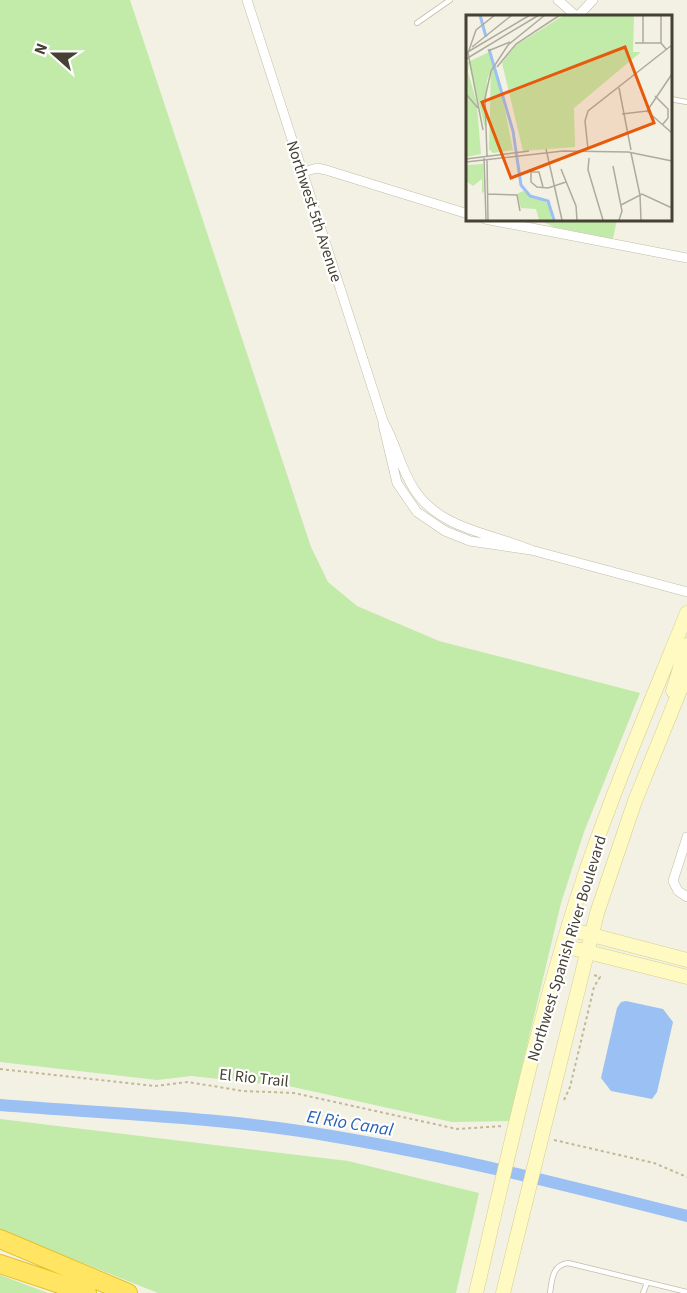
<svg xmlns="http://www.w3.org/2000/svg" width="687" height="1293" font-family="'Source Sans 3',sans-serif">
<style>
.green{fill:#c2eaa9}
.water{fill:#9ac0f4}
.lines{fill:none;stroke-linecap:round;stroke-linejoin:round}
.canal{stroke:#9ac0f4;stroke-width:12}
.lane-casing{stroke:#c1bda8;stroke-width:6}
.street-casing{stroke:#c1bda8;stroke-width:10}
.secondary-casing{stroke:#d5cf8f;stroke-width:15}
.highway-casing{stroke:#e6c029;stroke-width:20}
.path{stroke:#c1b996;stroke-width:2;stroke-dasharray:3 3;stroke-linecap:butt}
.lane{stroke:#fff;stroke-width:4.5}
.street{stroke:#fff;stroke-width:9}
.secondary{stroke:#fffac1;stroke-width:14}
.highway{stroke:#ffe562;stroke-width:18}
.labels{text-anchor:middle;stroke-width:4.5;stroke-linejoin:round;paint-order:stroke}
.street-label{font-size:16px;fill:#454133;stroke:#fff}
.water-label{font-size:18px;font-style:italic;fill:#2661b6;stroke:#fff}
.inset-river{fill:none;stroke:#9ac0f4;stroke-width:3}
.inset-road{fill:none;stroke:#adab9d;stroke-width:1.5}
.view{fill:#e8590c;fill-opacity:0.15;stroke:#e8590c;stroke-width:3}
.inset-edge{fill:none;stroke:#454133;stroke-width:3}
</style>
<rect width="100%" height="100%" fill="#f3f1e3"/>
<!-- green -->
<path class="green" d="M0,0H130L311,547L328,582L357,606L439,641L640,693L584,832L561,903L509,1121L452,1122L293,1087L191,1076L157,1080L0,1062Z
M537,219H617L613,239L554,227Z
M0,1119L348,1161L479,1193L456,1293H158L0,1230Z
M0,1275L48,1293H0Z"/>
<!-- water -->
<path class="water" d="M626,1001L663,1009L673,1022L657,1092L652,1099L611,1091L601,1078L617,1008L621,1002Z"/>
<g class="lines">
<!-- canal -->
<path class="canal" d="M0,1105C110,1114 222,1117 331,1136C451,1156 569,1186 687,1216"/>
<defs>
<path id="lane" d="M417,23L450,0
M670,99L687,102
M550,1293C552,1280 552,1265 568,1263L687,1292
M643,1293L647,1283"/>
<path id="street" d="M247,0L383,421C396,443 400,468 414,489C439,529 491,533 531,550
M558,0L576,16
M578,16L593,0
M303,172L317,168L326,170L468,214
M485,219L687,258
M383,424L397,483L417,512L445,531L470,541L531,550L687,592
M687,837L673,881L678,891L687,897"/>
<path id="secondary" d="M673,691L687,645
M569,929L687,960
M564,946L687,977
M476,1293C509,1152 540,1009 586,871C616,784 652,699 687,613
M503,1293L597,913L635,801L687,673"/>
<path id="highway" d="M0,1239L128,1293
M0,1264L87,1293"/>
</defs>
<!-- lane casing -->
<use href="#lane" class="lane-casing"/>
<!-- street casing -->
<use href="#street" class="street-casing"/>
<!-- secondary casing -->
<use href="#secondary" class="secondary-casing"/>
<!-- highway casing -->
<use href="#highway" class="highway-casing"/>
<!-- path -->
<path class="path" d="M0,1069L155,1086L188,1082L243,1091L294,1093L457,1129L503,1126
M564,1100L570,1087L594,987L600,977L594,975
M554,1140L654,1163L687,1177"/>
<!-- lane -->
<use href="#lane" class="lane"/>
<!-- street -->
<use href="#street" class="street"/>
<!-- secondary -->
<use href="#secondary" class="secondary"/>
<!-- highway -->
<use href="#highway" class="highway"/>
</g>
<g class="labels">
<!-- street labels -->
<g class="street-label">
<text transform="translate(315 211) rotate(72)" y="6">Northwest 5th Avenue</text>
<text transform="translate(566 948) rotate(-73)" y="6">Northwest Spanish River Boulevard</text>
<text transform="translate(254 1077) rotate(6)" y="6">El Rio Trail</text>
</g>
<!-- water labels -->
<g class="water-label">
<text transform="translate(350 1123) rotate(9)" y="6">El Rio Canal</text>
</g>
</g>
<!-- overview -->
<g transform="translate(466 15)">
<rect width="206" height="206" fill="#f3f1e3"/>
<path d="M98,0H168L167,37H175L108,93L109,132L57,136L36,48L49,31ZM23,37L37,85L47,135L27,138L23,134L25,54L21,65L19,113L3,47L2,57L12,92L0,78V48ZM0,80L11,92L15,139L0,142ZM17,149L18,177L16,178V164L7,171L0,166V150ZM57,176L83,189L86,205H73L70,194L55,193L51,179Z" fill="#c2eaa9"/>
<path class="inset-river" d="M14,0L20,22M23,34L47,116L55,170L64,181L82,186L88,205"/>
<path class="inset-road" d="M177,0V28M195,0V28M169,28H195L200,34M6,32L46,0M22,36L44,27M0,38L64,0M0,44L73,0M31,52L50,29L94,0M153,73L165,135M0,79L12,93M189,81L202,94V103L197,109M181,96L206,59M156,99L181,96L206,118M17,115L2,38L10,15L29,0M80,134L96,205M122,134L119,106L122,96L206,30M165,138L174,180L175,205M21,141L19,83L25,56L42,30L79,0M18,143L20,205M123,143L122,155L137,205M0,144L63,136M21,144L22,205M0,147L97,136L162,137L206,146M147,151L156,196L153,205M95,154L110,191L111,205M77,172L73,157H65V167L71,172L82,173L100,167M21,179L51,180L54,196M155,190L176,179L206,193"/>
<path class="view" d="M159,32L188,108L45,163L16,87Z"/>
<rect width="206" height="206" class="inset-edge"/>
</g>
<!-- north arrow -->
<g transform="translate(54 54) rotate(291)" stroke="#ffffff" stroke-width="4.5" paint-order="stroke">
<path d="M0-4.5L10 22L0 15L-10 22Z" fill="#454133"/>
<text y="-9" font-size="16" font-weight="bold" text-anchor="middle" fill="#454133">N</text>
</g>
</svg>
